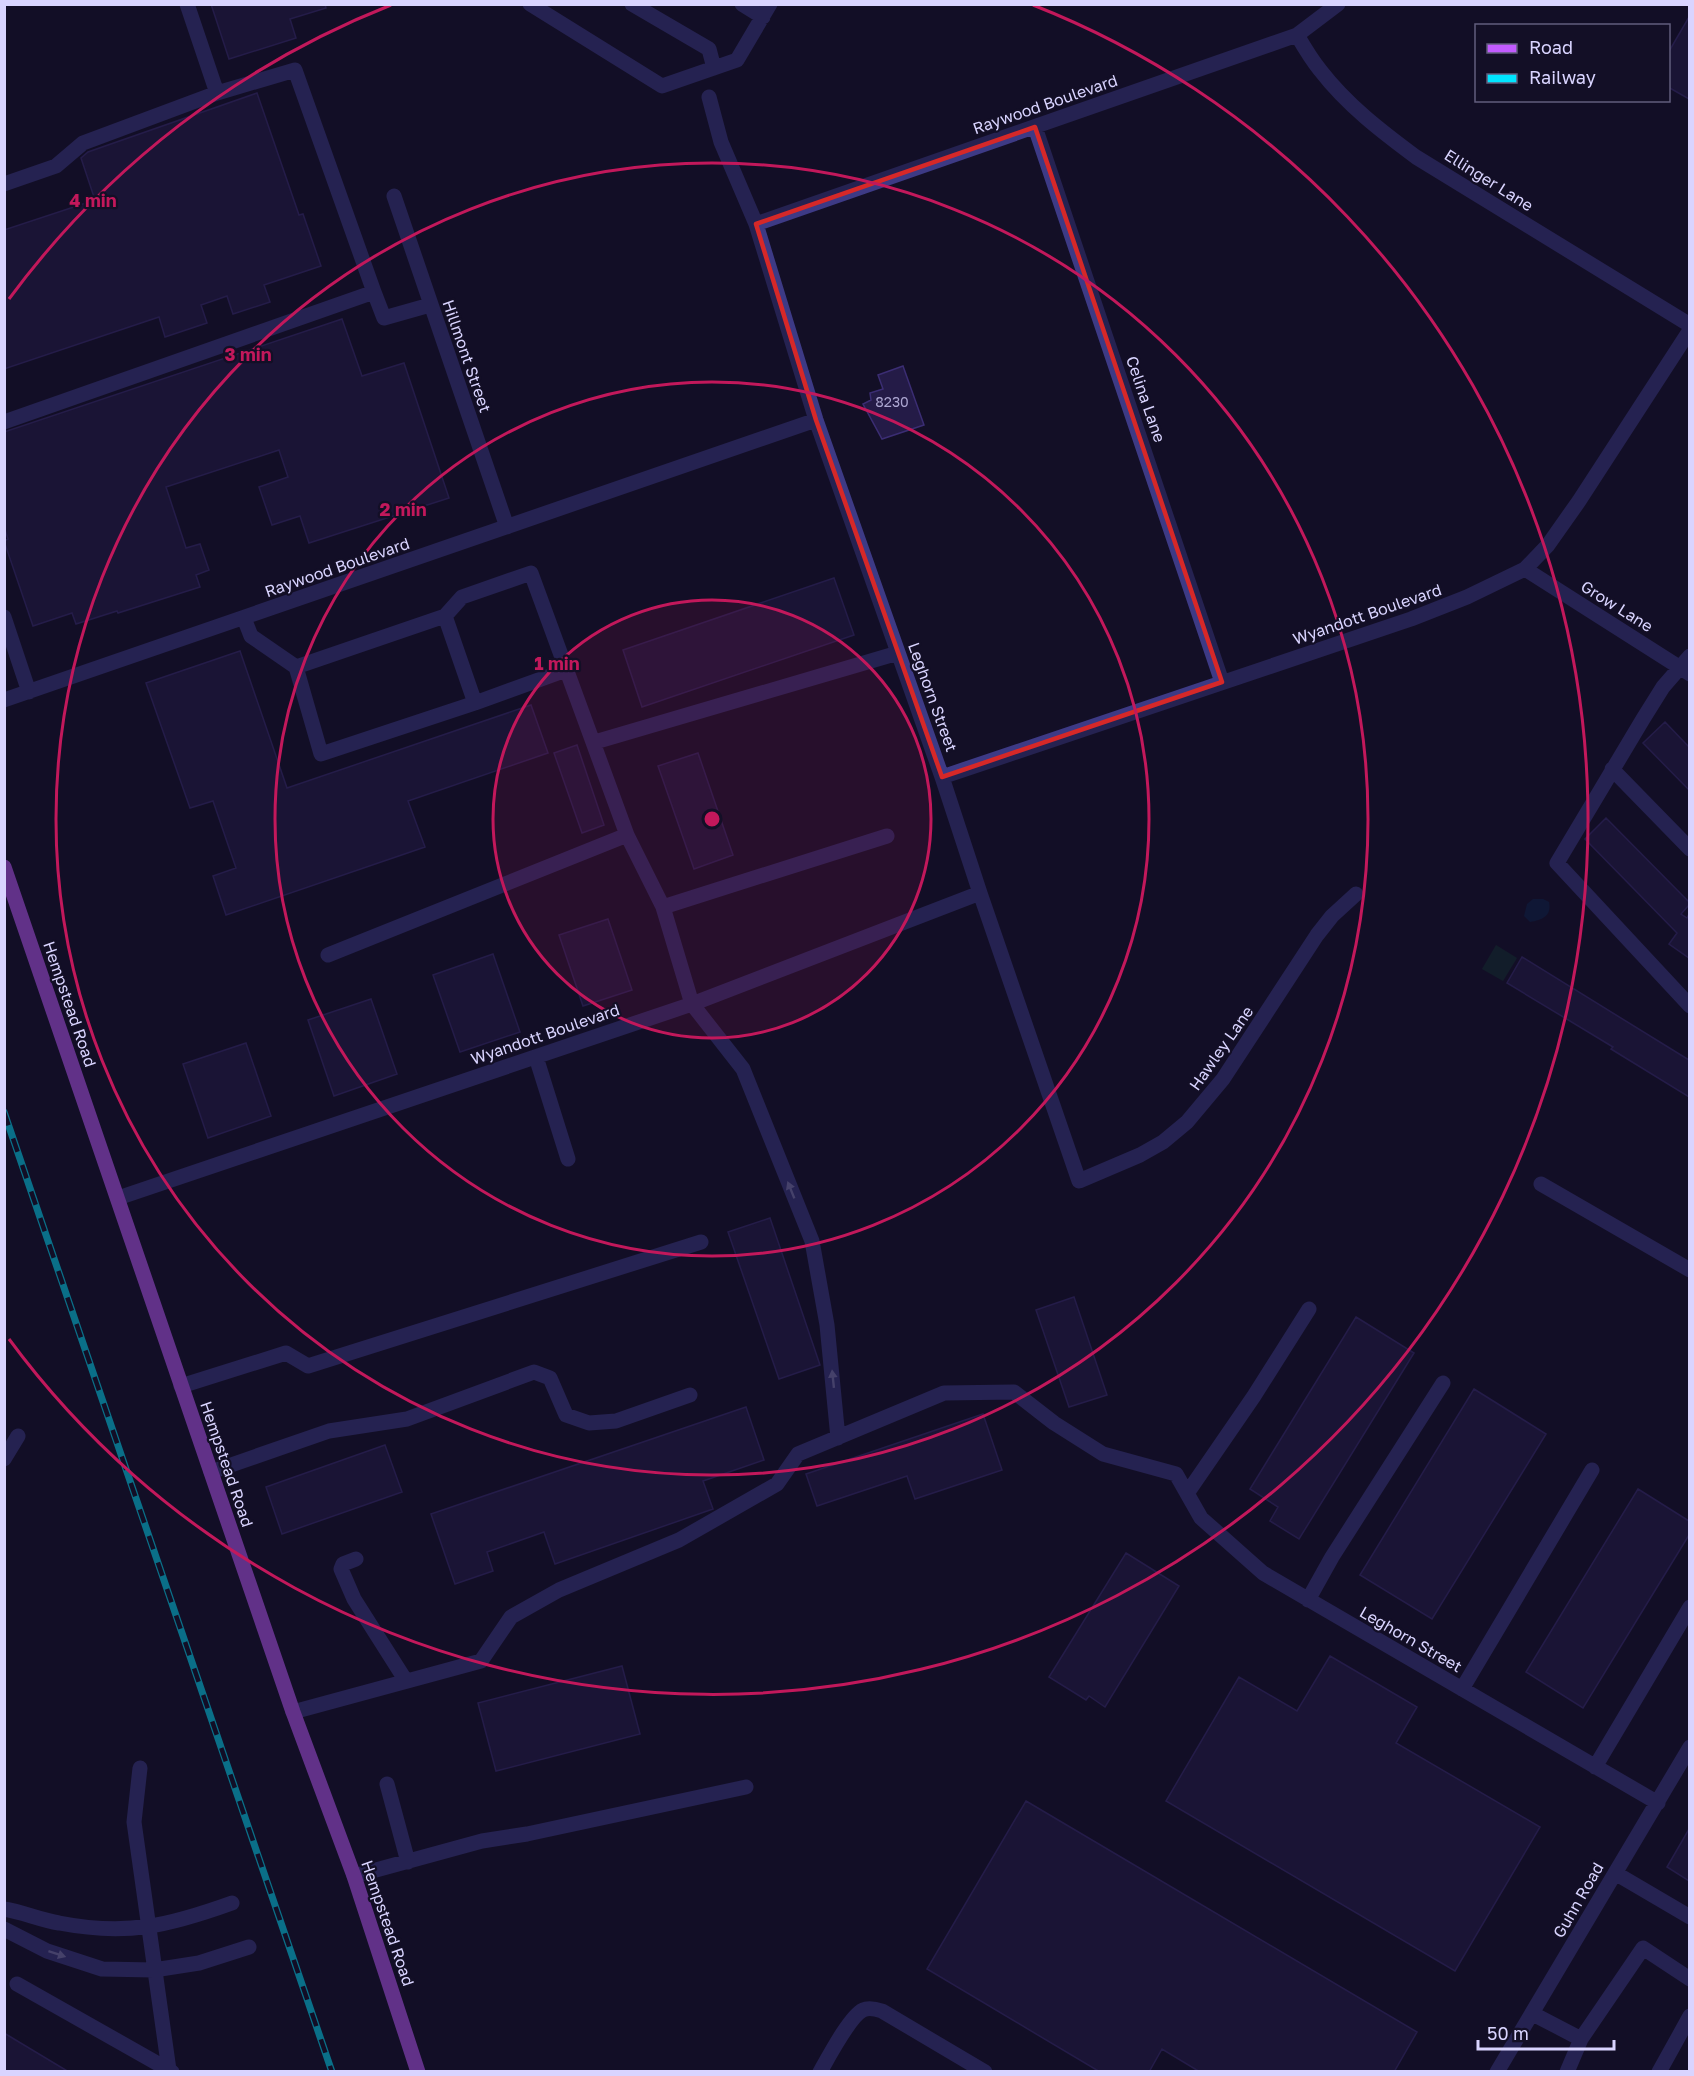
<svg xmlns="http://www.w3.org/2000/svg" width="1694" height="2076" font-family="'Golos Text',sans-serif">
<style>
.green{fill:#12302f}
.water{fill:#0c2248}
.building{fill:#241b47;stroke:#3b2d73;stroke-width:1.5}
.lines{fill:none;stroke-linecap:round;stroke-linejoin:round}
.minor{stroke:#3d3a85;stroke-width:15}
.major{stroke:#c25bff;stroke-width:15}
.rail-casing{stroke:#00e5ff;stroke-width:7}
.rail{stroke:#130f26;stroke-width:4.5;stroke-dasharray:14;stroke-linecap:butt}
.oneway{fill:#837fbc}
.marked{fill:none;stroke:#d62828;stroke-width:4.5;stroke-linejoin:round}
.ring{fill:none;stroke:#c2185b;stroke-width:3}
.labels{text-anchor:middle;stroke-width:4.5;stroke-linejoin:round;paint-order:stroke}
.number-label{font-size:14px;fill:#aca6d1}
.street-label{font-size:16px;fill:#d9d4ff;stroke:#130f26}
.centre{fill:#c2185b;stroke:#130f26;stroke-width:3}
.ring-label{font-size:18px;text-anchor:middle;font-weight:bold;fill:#c2185b;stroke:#130f26;stroke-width:4.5;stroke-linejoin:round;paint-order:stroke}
</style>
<rect width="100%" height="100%" fill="#130f26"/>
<!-- green -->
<path class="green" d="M1496,945L1517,958L1503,981L1482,969Z"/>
<!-- water -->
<path class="water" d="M1533,899H1543L1549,902C1552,916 1542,920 1530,922L1524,916L1527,904Z"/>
<!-- building -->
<path class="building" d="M211,4H325L326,8L290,19L296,38L229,59Z
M1689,17V99L1668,87V53Z
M257,93L299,215L303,214L321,266L264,285L270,302L233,314L227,296L201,305L207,323L165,337L159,317L4,369V230L95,200L81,158L88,152Z
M342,319L362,376L404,363L449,498L309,543L300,516L272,525L259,487L288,477L279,450L166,487L186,548L200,544L209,570L196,575L200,587L118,613L117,611L76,624L72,613L33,626L4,541L8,539L4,527V432Z
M903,366L924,425L882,439L863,404L871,400L870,393L883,389L878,375Z
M834,578L854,635L642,707L623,650Z
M240,651L287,788L531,705L548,753L408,801L425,847L226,915L213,876L236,868L213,801L190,808L146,683Z
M1665,722L1689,747V790L1643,743Z
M577,745L604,825L582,833L554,753Z
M698,753L733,855L694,869L658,766Z
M1606,818L1689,902V905L1681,914L1687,918L1689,914V958L1669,944L1677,933L1585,839Z
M608,919L632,990L583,1006L559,935Z
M493,954L520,1032L460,1052L433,975Z
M1522,957L1689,1060V1097L1611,1049L1613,1047L1507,983Z
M371,999L397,1074L334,1096L308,1020Z
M246,1043L271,1116L208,1138L183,1064Z
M770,1218L820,1365L779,1379L728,1232Z
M1074,1297L1107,1395L1069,1407L1036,1310Z
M1356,1317L1414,1353L1299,1539L1270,1521L1278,1507L1250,1489Z
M1474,1389L1546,1434L1432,1619L1360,1575Z
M746,1407L764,1460L703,1481L713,1509L555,1564L544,1532L487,1552L493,1571L455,1584L431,1514Z
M983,1414L1002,1470L915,1499L907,1476L817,1506L806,1474Z
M385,1445L402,1492L282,1534L266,1487Z
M1638,1489L1689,1521V1535L1583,1708L1526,1672Z
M1126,1553L1179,1586L1105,1707L1089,1696L1086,1700L1049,1677Z
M1330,1656L1417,1707L1396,1743L1540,1827L1455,1971L1166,1801L1239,1677L1297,1711Z
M622,1666L640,1734L496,1771L478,1703Z
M1026,1801L1417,2032L1394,2072H1200L1162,2049L1149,2072H1100L927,1969Z
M1689,1829V1881L1667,1867Z
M4,2033L69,2072H4Z"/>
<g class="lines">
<!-- minor -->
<path class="minor" d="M187,4L217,93
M530,4L662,86L737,60L770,4
M632,4L709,49L714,68
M742,4L763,17
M1297,35C1304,47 1311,59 1320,70C1347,105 1381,131 1416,157L1690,325
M709,97L721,142L756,224L816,420L942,777L980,893L1079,1181L1140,1155L1163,1142L1187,1122L1223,1079L1317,935L1332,916L1356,894
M1035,127L1222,682
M4,184L56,166L83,143L217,93L295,70L374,292
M394,196L507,527
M756,224L1297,35L1338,4
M4,422L374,292L384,318L430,305
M1525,569L1690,674
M445,616L475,703
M4,617L29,692
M244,618L251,636L296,667
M1690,656L1663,687L1643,719L1557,863L1690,1006
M566,670L475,703L321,754L296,667L445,616L462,597L531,573L627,835L663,907L692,1004L743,1069L812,1241L827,1325L838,1438
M4,700L816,420
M595,742L898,653
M1612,769L1690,849
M942,777L1411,619L1467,597L1525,569L1548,545L1579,501L1690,330
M663,907L887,836
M328,955L627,835
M536,1057L568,1159
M1541,1184L1690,1270
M118,1198L692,1004L980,893
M181,1386L286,1353L308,1366L701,1242
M4,1459L18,1436
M211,1472L329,1431L407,1419L534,1372L550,1378L566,1415L589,1423L616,1421L690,1395
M1188,1492L1254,1396L1309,1309
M356,1559L343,1564L341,1569L354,1599L406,1681
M1308,1600L1332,1557L1443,1383
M1462,1689L1592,1470
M293,1712L481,1661L511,1617L559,1590L679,1540L777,1484L798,1454L944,1393L1014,1392L1054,1423L1103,1454L1176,1474L1201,1518L1263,1573L1658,1803
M1595,1767L1690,1607
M140,1768L134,1822L169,2070L172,2072
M387,1784L408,1862
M1615,1873L1690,1917
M354,1876L482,1841L527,1834L746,1787
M4,1909C23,1912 40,1920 59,1923C127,1936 168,1926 232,1903
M4,1929L47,1951L102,1969L154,1970L199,1963L249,1947
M17,1984L169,2070
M1533,2014L1581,2039
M820,2072C828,2058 850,2016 863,2010C869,2007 876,2009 882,2011L985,2072
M1497,2072L1690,1747
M1567,2072L1581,2039L1643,1948L1690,1979
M1659,2072L1690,2016"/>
<!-- major -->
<path class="major" d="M4,867L293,1712L354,1876L418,2072"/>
<defs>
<path id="rail" d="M4,1112L332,2072"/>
</defs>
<!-- rail casing -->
<use href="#rail" class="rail-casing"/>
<!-- rail -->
<use href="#rail" class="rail"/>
</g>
<!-- one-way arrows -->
<defs><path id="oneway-solid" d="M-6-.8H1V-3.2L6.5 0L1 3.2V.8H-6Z" transform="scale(1.5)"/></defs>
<g class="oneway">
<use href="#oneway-solid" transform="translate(791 1190) rotate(-112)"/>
<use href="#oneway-solid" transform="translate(833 1379) rotate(-96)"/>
<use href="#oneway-solid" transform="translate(57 1954) rotate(18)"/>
</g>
<!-- marked area -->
<path d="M0 0H1694V2076H0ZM1035,127L1222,682L942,777L816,420L756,224Z" fill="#130f26" fill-opacity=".55" fill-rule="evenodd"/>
<path class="marked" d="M1035,127L1222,682L942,777L816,420L756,224Z"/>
<!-- distance rings -->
<circle cx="712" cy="819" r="219" fill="#c2185b" fill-opacity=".12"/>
<g class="ring">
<circle cx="712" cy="819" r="219"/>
<circle cx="712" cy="819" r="437"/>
<circle cx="712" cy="819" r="656"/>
<path d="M9 299A875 875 0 0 1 391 5M1033 5A875 875 0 1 1 9 1339"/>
</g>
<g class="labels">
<!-- number labels -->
<g class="number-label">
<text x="892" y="407">8230</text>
</g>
<!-- street labels -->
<g class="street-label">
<text transform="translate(1045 104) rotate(-19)" y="6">Raywood Boulevard</text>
<text transform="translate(1489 180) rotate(32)" y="6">Ellinger Lane</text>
<text transform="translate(467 356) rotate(71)" y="6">Hillmont Street</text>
<text transform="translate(1146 399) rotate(71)" y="6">Celina Lane</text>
<text transform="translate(337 567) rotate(-19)" y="6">Raywood Boulevard</text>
<text transform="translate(1617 606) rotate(32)" y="6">Grow Lane</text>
<text transform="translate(1367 614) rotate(-19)" y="6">Wyandott Boulevard</text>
<text transform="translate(933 697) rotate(70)" y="6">Leghorn Street</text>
<text transform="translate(70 1004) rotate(71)" y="6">Hempstead Road</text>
<text transform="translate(545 1034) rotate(-19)" y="6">Wyandott Boulevard</text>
<text transform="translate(1221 1048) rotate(-55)" y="6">Hawley Lane</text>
<text transform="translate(227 1464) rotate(71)" y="6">Hempstead Road</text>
<text transform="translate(1411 1639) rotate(30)" y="6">Leghorn Street</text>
<text transform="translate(1578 1900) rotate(-60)" y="6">Guhn Road</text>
<text transform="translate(388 1923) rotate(71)" y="6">Hempstead Road</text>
</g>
</g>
<circle cx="712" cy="819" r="9" class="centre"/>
<g class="ring-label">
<text x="93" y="207">4 min</text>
<text x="248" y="361">3 min</text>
<text x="403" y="516">2 min</text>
<text x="557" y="670">1 min</text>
</g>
<!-- border -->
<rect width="1694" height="2076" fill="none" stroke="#d9d4ff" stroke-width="12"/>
<!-- legend -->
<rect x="1475" y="24" width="195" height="78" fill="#130f26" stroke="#625e7d" stroke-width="1.5"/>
<rect x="1487" y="44" width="30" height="9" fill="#c25bff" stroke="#625e7d" stroke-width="1.5"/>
<text x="1529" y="54" font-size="18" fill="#d9d4ff">Road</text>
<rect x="1487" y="74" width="30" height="9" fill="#00e5ff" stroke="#625e7d" stroke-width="1.5"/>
<text x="1529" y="84" font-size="18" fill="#d9d4ff">Railway</text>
<!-- scale -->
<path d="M1478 2040v9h136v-9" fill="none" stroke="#d9d4ff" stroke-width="3"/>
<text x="1487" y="2040" font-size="18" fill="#d9d4ff" stroke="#130f26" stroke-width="4.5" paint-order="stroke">50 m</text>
</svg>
